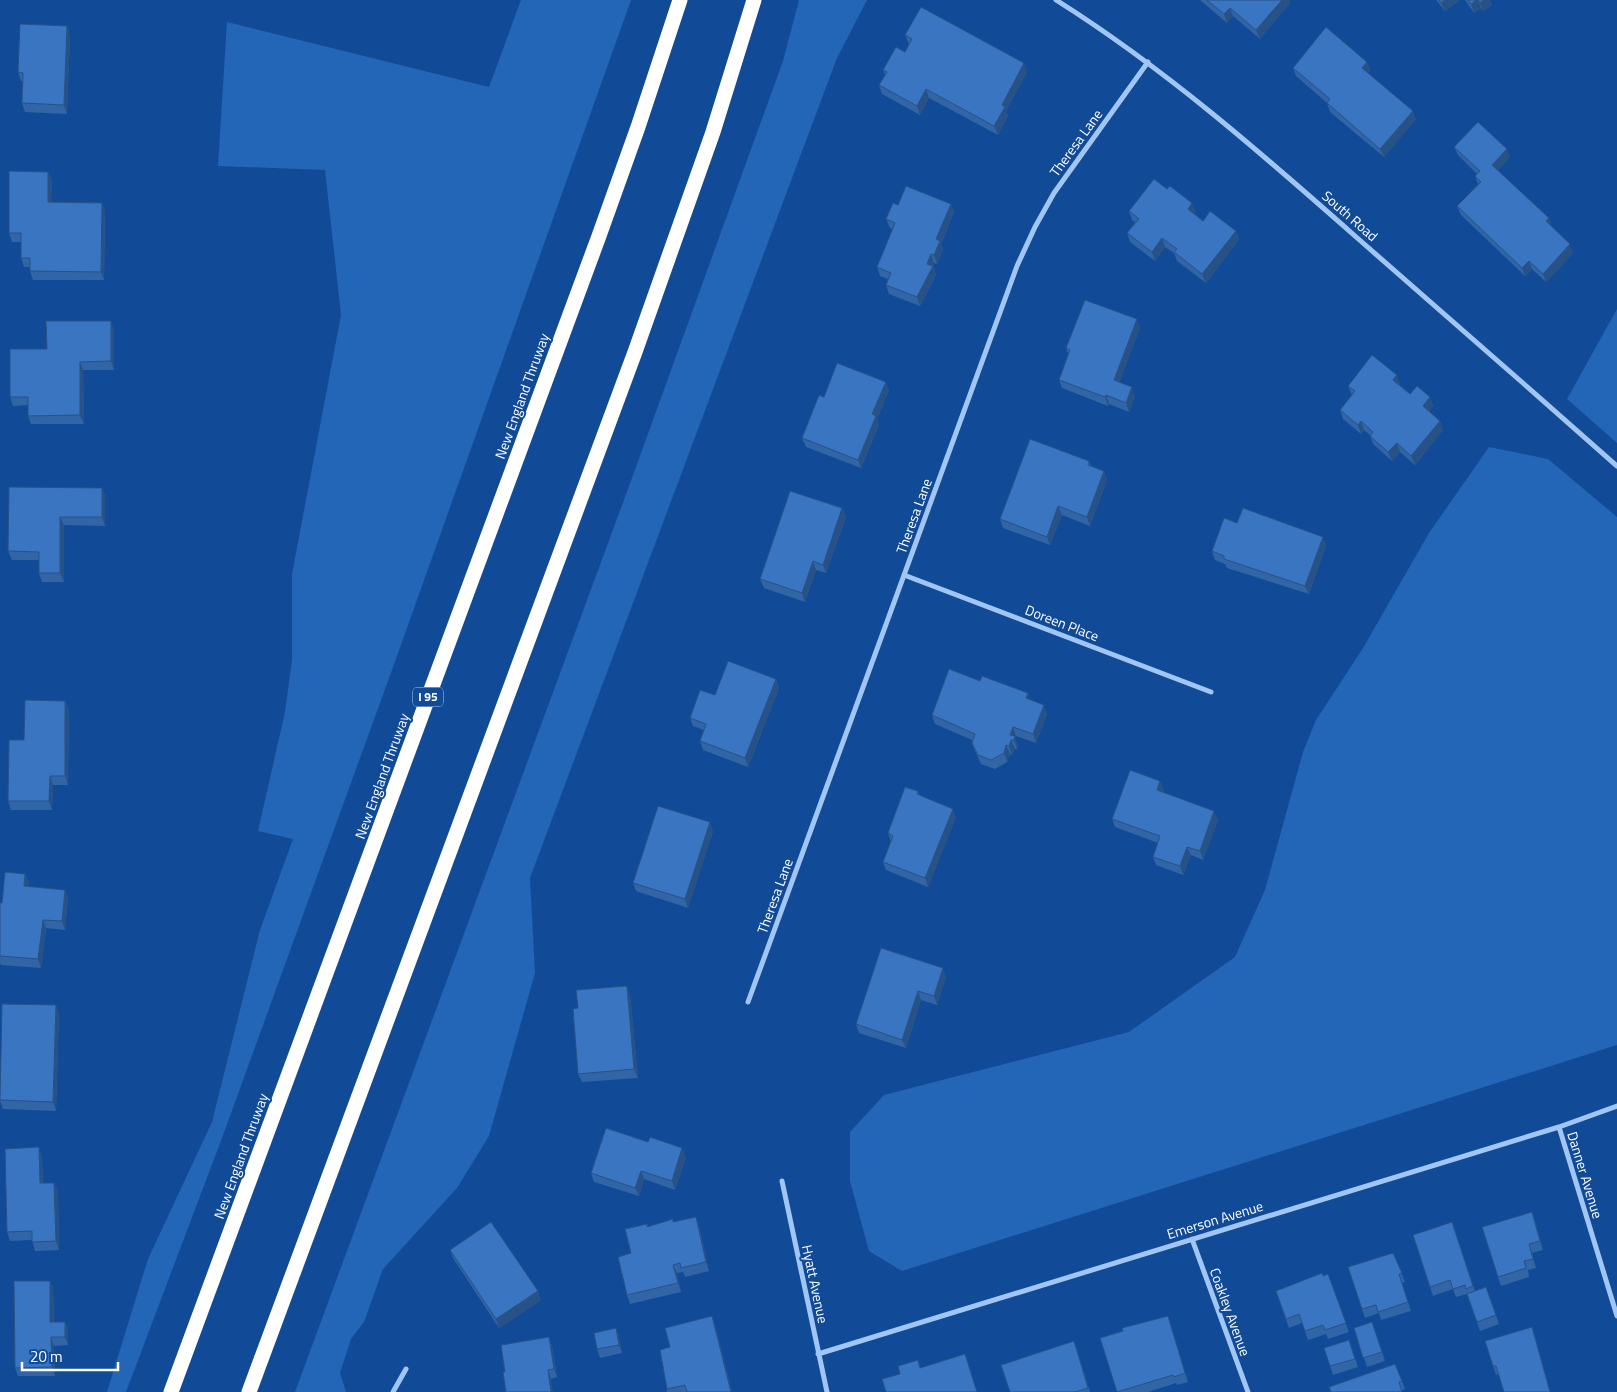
<svg xmlns="http://www.w3.org/2000/svg" width="1617" height="1392" font-family="'Titillium Web',sans-serif">
<style>
.green{fill:#2365b7}
.lines{fill:none;stroke-linecap:round;stroke-linejoin:round}
.street{stroke:#a1c6f4;stroke-width:5}
.highway{stroke:#fff;stroke-width:15}
.wall{fill:#3165a5}
.shaded-wall{fill:#285286}
.building{fill:#3975c0;stroke:#285286}
.labels{text-anchor:middle;stroke-width:4;stroke-linejoin:round;paint-order:stroke}
.shield{fill:#114b97;stroke:#b8c9e0;stroke-width:1}
.shield-label{font-size:12px;font-weight:bold;fill:#fff}
.street-label{font-size:14px;fill:#fff;stroke:#114b97}
</style>
<rect width="100%" height="100%" fill="#114b97"/>
<!-- green -->
<path class="green" d="M521,0H631L392,670L222,1138L126,1392H107L148,1259L212,1122L260,930L293,839L258,831L285,712L292,660V574L341,315L325,170L218,166L227,22L489,87Z
M799,0H867L837,58L530,878L535,973L489,1136L457,1188L383,1269L364,1322L351,1339L340,1373L346,1392H295L628,489L783,61Z
M1617,309V443L1567,399Z
M1489,447L1548,459L1617,517V1045L902,1271L869,1251L850,1181V1132L884,1095L1129,1032L1235,957L1265,890L1303,752L1316,720L1363,648L1429,533Z"/>
<g class="lines">
<!-- street -->
<path class="street" d="M1056,0C1164,68 1260,152 1355,236C1443,313 1530,389 1617,466
M904,575L1211,692
M748,1002L1017,266L1035,227L1054,193L1148,62
M1559,1127L1617,1316
M782,1181L827,1392
M1192,1239L1248,1392
M818,1354L1559,1127L1617,1106
M393,1392L406,1369"/>
<!-- highway -->
<path class="highway" d="M171,1392L599,236L638,127L680,0
M249,1392L635,352L713,132L754,0"/>
</g>
<!-- wall -->
<path class="wall" d="M1200,0H1289L1290,3L1260,39L1233,16L1227,23Z
M1436,0H1460L1445,11Z
M1465,0H1490L1492,5L1483,11L1481,8L1474,13Z
M67,26L70,35L67,114L25,112L22,103L23,81H21L18,72Z
M905,35L1027,72L1006,111L1008,116L998,135L929,98L920,115L882,94L879,85L885,75L883,70L905,52L909,44Z
M1367,62L1370,70L1368,73L1416,119L1384,157L1330,112L1327,103L1296,76L1293,68Z
M1454,147L1510,157L1498,170L1552,226V227L1573,253L1546,282L1532,269L1525,276L1461,215L1457,206L1478,184L1475,176L1477,174L1458,155Z
M48,172L52,180L51,202L102,203L105,211L104,280H33L30,271V267H24L21,258V242H12L9,233Z
M951,204L954,212L941,244L943,250L937,264L934,263L933,266L936,275L920,306L889,294L886,285L888,279L880,276L877,267L893,229L890,228L886,219L898,205Z
M1129,211L1196,212L1194,214L1203,221L1236,231L1239,239L1206,283L1177,261L1174,253L1165,247L1155,261L1130,242L1127,233L1135,222L1132,220Z
M1140,328L1119,382L1135,396L1129,412L1109,404L1108,406L1062,388L1059,380L1068,354L1066,348Z
M114,329V370H83L84,424H31L28,416V405L13,406L10,397L47,349Z
M1400,384L1399,385L1410,394L1430,397L1433,406L1429,411L1440,421L1443,430L1415,465L1400,452L1392,461L1373,444L1370,435L1364,430L1361,434L1343,419L1340,410L1352,395L1348,386Z
M889,390L877,419L879,425L861,468L806,447L802,438L824,397Z
M1089,461L1091,466L1107,479L1090,526L1062,515L1050,545L1003,528L1000,519Z
M102,488L105,496V526L64,525V582H42L39,573V560H12L8,551Z
M842,508L846,517L826,573L816,570L805,602L764,588L760,579Z
M1237,523L1326,546L1309,594L1227,568L1225,564L1215,560L1212,551Z
M776,679L779,688L748,767L703,750L700,741L704,730L693,726L690,718L715,695Z
M980,681L1028,693L1030,700L1047,714L1036,743L1016,736L1015,738L1018,745L1017,749H1015L1012,755L1010,754L1007,762L995,769L981,764L975,751L972,743V740L935,724L932,715Z
M65,701L69,710L68,785H53L52,810H11L8,801L24,740Z
M1160,781L1164,790L1163,792L1218,820L1203,860L1191,855L1183,875L1156,865L1153,857L1158,843L1115,827L1112,819Z
M918,791L919,795L956,817L928,887L886,870L883,862L891,842L888,833Z
M713,831L688,908L636,891L633,883Z
M25,874L29,882L28,887L65,890L68,898L65,930L46,928L41,968L1,965L0,963V903H2Z
M946,977L937,1005L921,1000L906,1048L859,1033L856,1024Z
M630,994L638,1078L582,1082L578,1074V1008Z
M56,1005L59,1014L56,1111L3,1109L0,1101V1085Z
M42,1156L43,1183H54L58,1192L59,1250L35,1251L32,1240L10,1241L7,1232Z
M686,1157L675,1190L644,1179L639,1196L594,1182L591,1173Z
M696,1217L699,1226L709,1271L685,1277L683,1272L677,1273L681,1292L630,1304L627,1295L631,1253L647,1224L648,1227Z
M1535,1221L1543,1250L1532,1253L1536,1268L1528,1270L1529,1277L1501,1286L1498,1277Z
M1452,1222L1475,1291L1486,1287L1499,1324L1480,1331L1467,1294L1456,1297L1453,1289L1433,1296L1430,1287Z
M450,1250L541,1300L499,1328L453,1258Z
M1393,1253L1405,1282L1402,1283L1411,1311L1381,1320L1379,1313L1365,1318L1348,1267Z
M1328,1274L1349,1332L1328,1339L1326,1334L1308,1340L1302,1323L1289,1328L1276,1291Z
M50,1281L53,1289L54,1322H65L68,1330V1345L54,1346L55,1376H18L15,1368Z
M1168,1316L1188,1382L1177,1385L1176,1383L1148,1392H1117Z
M1372,1322L1385,1361L1367,1367L1354,1328Z
M715,1325L732,1392H667V1389L670,1347Z
M1532,1327L1535,1336L1550,1392H1504L1499,1374L1496,1375L1493,1366Z
M616,1328L619,1337L622,1353L600,1358L597,1349Z
M549,1337L552,1346L557,1377L551,1379L505,1372Z
M1352,1349L1358,1367L1333,1375L1330,1366Z
M1077,1350L1090,1392H1010Z
M1402,1381L1405,1389L1402,1390L1329,1387Z"/>
<!-- shaded-wall -->
<path class="shaded-wall" d="M1282,0H1289L1290,3L1260,39L1256,30Z
M1445,0H1460L1445,11L1441,3Z
M1477,0H1478L1481,8L1474,13L1471,4Z
M1484,0H1490L1492,5L1483,11L1480,3Z
M1230,8L1233,16L1227,23L1224,14Z
M67,26L70,35L67,114L64,105Z
M1367,62L1370,70L1365,77L1362,68Z
M1024,63L1027,72L1006,111L1008,116L998,135L994,126L1002,105Z
M926,89L929,98L920,115L917,106Z
M1413,111L1416,119L1384,157L1380,149Z
M1507,149L1510,157L1495,173L1492,165Z
M48,172L52,180L51,211L48,202Z
M102,203L105,211L104,280L101,272Z
M1192,203L1196,212L1191,218L1188,209Z
M951,204L954,212L941,244L943,250L937,264L934,255L936,239Z
M1549,218L1552,226L1549,230L1546,221Z
M1236,231L1239,239L1206,283L1202,274Z
M1162,238L1165,247L1155,261L1152,252Z
M1570,244L1573,253L1546,282L1543,274Z
M931,254L934,263L932,267L933,266L936,275L920,306L917,297L927,264Z
M1529,261L1532,269L1525,276L1522,268Z
M1137,319L1140,328L1117,389L1114,380Z
M111,321L114,329V370L111,361Z
M80,362L83,370L84,424L80,415Z
M1397,375L1400,384L1396,389L1393,380Z
M886,382L889,390L877,419L879,425L861,468L858,460L872,414Z
M1132,387L1135,396L1129,412L1126,403Z
M1106,395L1109,404L1108,406L1105,397Z
M1430,397L1433,406L1426,415L1423,406Z
M1361,421L1364,430L1361,434L1358,425Z
M1440,421L1443,430L1415,465L1411,456Z
M1397,443L1400,452L1392,461L1388,452Z
M1104,471L1107,479L1090,526L1087,517Z
M102,488L105,496V526L102,517Z
M1058,506L1062,515L1050,545L1047,537Z
M842,508L846,517L826,573L823,565Z
M60,517L64,525V582L60,573Z
M1323,537L1326,546L1309,594L1305,586Z
M813,561L816,570L805,602L802,593Z
M776,679L779,688L748,767L745,758Z
M1028,693L1031,702L1026,698Z
M65,701L69,710L68,785L65,776Z
M1044,705L1047,714L1036,743L1033,734Z
M1013,727L1016,736L1015,738L1018,745L1017,749L1014,740L1010,735Z
M1011,740L1015,749L1012,755L1009,746Z
M1006,745L1010,754L1007,762L1004,753Z
M50,776L53,785L52,810L49,801Z
M1160,781L1164,790L1160,799L1157,790Z
M953,809L956,817L928,887L925,878Z
M1214,811L1218,820L1203,860L1200,851Z
M710,822L713,831L688,908L685,899Z
M1187,847L1191,855L1183,875L1180,866Z
M25,874L29,882L28,895L24,886Z
M65,890L68,898L65,930L62,921Z
M43,920L46,928L41,968L38,959Z
M943,968L946,977L937,1005L934,996Z
M627,986L630,994L638,1078L634,1069Z
M918,991L921,1000L906,1048L902,1040Z
M56,1005L59,1014L56,1111L53,1102Z
M39,1147L42,1156L43,1192L40,1183Z
M682,1148L686,1157L675,1190L672,1181Z
M641,1171L644,1179L639,1196L635,1188Z
M54,1183L58,1192L59,1250L56,1241Z
M1532,1212L1535,1221L1543,1250L1540,1241Z
M696,1217L699,1226L709,1271L706,1262Z
M1529,1244L1532,1253L1536,1268L1533,1259Z
M673,1265L677,1273L681,1292L678,1283Z
M50,1281L53,1289L54,1331L50,1322Z
M538,1291L541,1300L499,1328L496,1319Z
M712,1316L715,1325L732,1392H731Z
M1168,1316L1171,1325L1188,1382L1185,1373Z
M65,1322L68,1330V1345L65,1337Z
M1532,1327L1535,1336L1550,1392Z
M616,1328L619,1337L622,1353L619,1345Z
M51,1337L54,1346L55,1376L52,1367Z
M549,1337L552,1346L557,1377L554,1369Z
M548,1370L551,1379L553,1392H551Z"/>
<!-- building -->
<path class="building" d="M1207,0H1282L1256,30L1230,8L1224,14Z
M1439,0H1445L1441,3Z
M1468,0H1477L1471,4Z
M1478,0H1484L1480,3Z
M921,7L1024,63L1002,105L1005,107L994,126L926,89L917,106L879,85L887,72L883,70L896,47L905,52L912,39L905,35Z
M20,24L67,26L64,105L22,103L23,73L18,72Z
M1326,27L1367,62L1362,68L1413,111L1380,149L1327,103L1330,99L1293,68Z
M1478,122L1507,149L1492,165L1549,218L1546,221L1570,244L1543,274L1529,261L1522,268L1457,206L1481,182L1475,176L1480,171L1454,147Z
M9,171L48,172V202L102,203L101,272L30,271V258H21V233H9Z
M1154,179L1167,189L1170,186L1192,203L1188,209L1203,221L1210,211L1236,231L1202,274L1174,252L1177,249L1162,238L1152,252L1127,233L1139,219L1129,211Z
M906,186L951,204L936,239L940,241L934,255L931,254L927,264L933,266L917,297L886,285L891,273L877,267L895,223L886,219L893,203L898,205Z
M1085,300L1137,319L1114,380L1132,387L1126,403L1106,395L1105,397L1059,380L1070,350L1066,348Z
M46,321H111V361L80,362V415L28,416V397H10V349H47Z
M1372,355L1397,375L1393,380L1410,394L1417,386L1430,397L1423,406L1440,421L1411,456L1397,443L1388,452L1370,436L1373,432L1361,421L1358,425L1340,410L1355,391L1348,386Z
M837,363L886,382L872,414L876,416L858,460L802,438L819,395L824,397Z
M1030,439L1089,461L1088,465L1104,471L1087,517L1058,506L1047,537L1000,519Z
M9,487L102,488V517H60V573H39V552L8,551Z
M790,491L842,508L823,565L813,561L802,593L760,579Z
M1243,508L1323,537L1305,586L1224,559V556L1212,551L1224,518L1237,523Z
M728,661L776,679L745,758L700,741L706,724L690,718L700,690L715,695Z
M949,669L980,681L982,676L1028,693L1026,698L1044,705L1033,734L1013,727L1010,735L1015,736L1014,740H1011L1009,746L1006,745L1004,753L991,760L978,755L972,743L975,734L932,715Z
M25,700L65,701V776H50L49,801H8L9,740H24Z
M1130,770L1160,781L1157,790L1214,811L1200,851L1187,847L1180,866L1153,857L1160,836L1112,819Z
M905,787L918,791L917,794L953,809L925,878L883,862L893,836L888,833Z
M658,806L710,822L685,899L633,883Z
M5,872L25,874L24,886L65,890L62,921L43,920L38,959L0,956V903H2Z
M881,948L943,968L934,996L918,991L902,1040L856,1024Z
M627,986L634,1069L578,1074L573,1009L578,1008L576,990Z
M2,1004L56,1005L53,1102L0,1100Z
M606,1128L648,1142L650,1137L682,1148L672,1181L641,1171L635,1188L591,1173Z
M39,1147L40,1183H54L56,1241L32,1242V1231L7,1232L5,1149Z
M1532,1212L1540,1241L1529,1244L1533,1259L1524,1261L1526,1268L1498,1277L1482,1227Z
M696,1217L706,1262L681,1268L680,1263L673,1265L678,1283L627,1295L618,1257L631,1253L625,1229L647,1224V1227L673,1219V1222Z
M491,1222L538,1291L496,1319L450,1250Z
M1452,1222L1473,1286L1466,1289L1465,1285L1453,1289L1450,1280L1430,1287L1413,1235Z
M1393,1253L1402,1273L1399,1274L1408,1302L1378,1312L1376,1305L1362,1309L1348,1267Z
M1322,1273L1323,1276L1328,1274L1346,1323L1325,1330L1323,1325L1305,1331L1299,1314L1286,1319L1276,1291Z
M14,1281H50V1322H65V1337H51L52,1367L15,1368Z
M1486,1287L1496,1315L1477,1322L1467,1294Z
M712,1316L731,1392H687L685,1385L667,1389L660,1350L670,1347L665,1328Z
M1168,1316L1185,1373L1174,1377L1173,1375L1117,1392L1100,1338L1123,1331L1122,1328Z
M1372,1322L1382,1352L1363,1358L1354,1328Z
M1532,1327L1550,1392H1504L1496,1366H1493L1485,1341Z
M616,1328L619,1345L597,1349L594,1333Z
M549,1337L554,1369L548,1370L551,1392H506L503,1372H505L501,1345Z
M1349,1340L1355,1359L1330,1366L1324,1348Z
M1074,1341L1088,1388L1075,1392H1010L1001,1365Z
M965,1354L977,1392H886L882,1379L900,1374L898,1366L918,1360L920,1368Z
M1395,1364L1402,1381L1399,1382L1402,1392H1331L1329,1387Z"/>
<g class="labels">
<!-- shield labels -->
<rect class="shield" x="413" y="687.5" width="30" height="19" rx="4"/>
<g class="shield-label">
<text x="428" y="701">I 95</text>
</g>
<!-- street labels -->
<g class="street-label">
<text transform="translate(1076 143) rotate(-54)" y="5">Theresa Lane</text>
<text transform="translate(1350 216) rotate(41)" y="5">South Road</text>
<text transform="translate(522 396) rotate(-70)" y="5">New England Thruway</text>
<text transform="translate(914 516) rotate(-70)" y="5">Theresa Lane</text>
<text transform="translate(1062 623) rotate(21)" y="5">Doreen Place</text>
<text transform="translate(382 776) rotate(-70)" y="5">New England Thruway</text>
<text transform="translate(775 896) rotate(-70)" y="5">Theresa Lane</text>
<text transform="translate(241 1156) rotate(-70)" y="5">New England Thruway</text>
<text transform="translate(1585 1175) rotate(73)" y="5">Danner Avenue</text>
<text transform="translate(1215 1220) rotate(-17)" y="5">Emerson Avenue</text>
<text transform="translate(815 1284) rotate(78)" y="5">Hyatt Avenue</text>
<text transform="translate(1230 1312) rotate(70)" y="5">Coakley Avenue</text>
</g>
</g>
<!-- scale -->
<path d="M22 1362v8h96v-8" fill="none" stroke="#ffffff" stroke-width="2.5"/>
<text x="30" y="1362" font-size="15" fill="#ffffff" stroke="#114b97" stroke-width="4" paint-order="stroke">20 m</text>
</svg>
